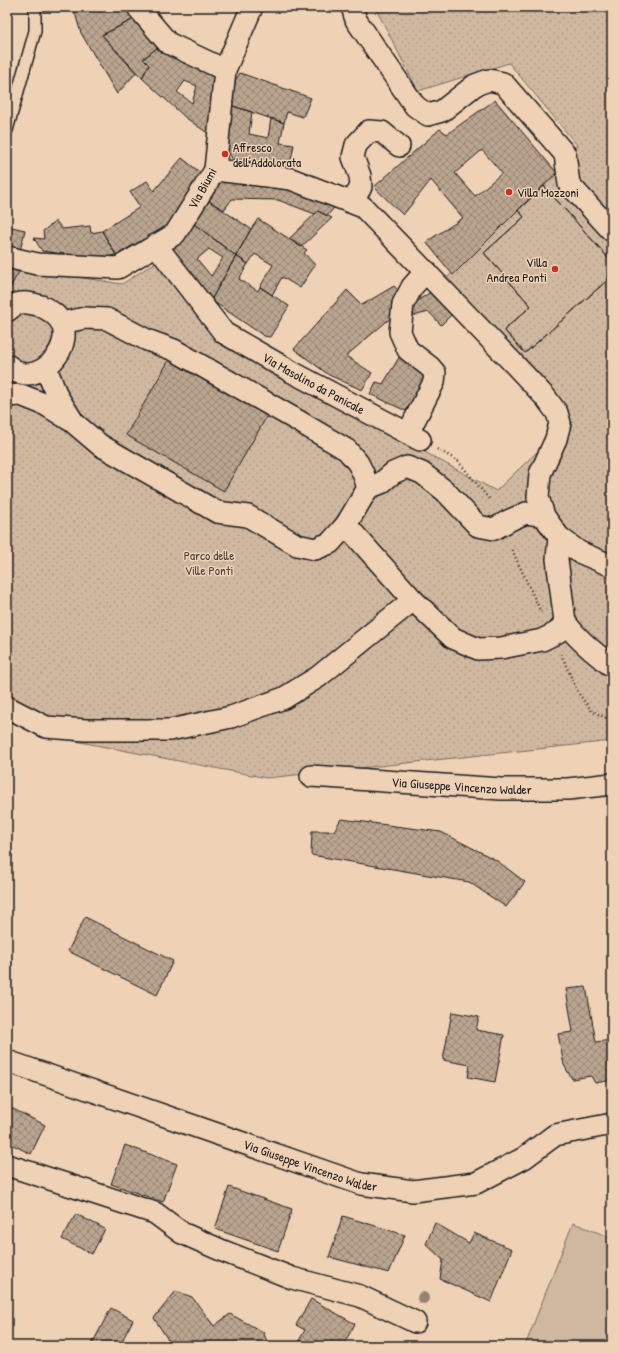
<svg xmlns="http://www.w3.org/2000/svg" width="619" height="1353" font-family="'Patrick Hand',sans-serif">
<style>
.grass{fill:#d0b8a0;stroke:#766a5e}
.park{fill:url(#park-dots);stroke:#766a5e}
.building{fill:url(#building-cross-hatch);stroke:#1c1c1c;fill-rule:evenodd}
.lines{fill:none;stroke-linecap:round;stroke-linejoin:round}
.lane-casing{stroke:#1c1c1c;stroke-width:14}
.street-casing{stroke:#1c1c1c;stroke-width:24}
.path{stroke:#1c1c1c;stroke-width:2.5;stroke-dasharray:1 3;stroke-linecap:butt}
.lane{stroke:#efd2b6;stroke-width:11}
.street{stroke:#efd2b6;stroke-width:21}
.tree{fill:#948373}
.poi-dot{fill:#c8321e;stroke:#efd2b6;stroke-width:1.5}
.labels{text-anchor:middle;stroke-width:3;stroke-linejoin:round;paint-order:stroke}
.poi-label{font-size:13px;fill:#1c1c1c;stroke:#efd2b6;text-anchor:start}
.street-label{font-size:13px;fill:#1c1c1c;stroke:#efd2b6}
.park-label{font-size:13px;fill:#49433d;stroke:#efd2b6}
</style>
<defs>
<pattern id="park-dots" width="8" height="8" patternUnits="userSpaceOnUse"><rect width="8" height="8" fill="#d0b8a0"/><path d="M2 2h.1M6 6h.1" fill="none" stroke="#b29e89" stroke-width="1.8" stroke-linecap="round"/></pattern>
<pattern id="building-cross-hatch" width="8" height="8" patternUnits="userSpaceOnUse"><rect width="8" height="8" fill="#bba590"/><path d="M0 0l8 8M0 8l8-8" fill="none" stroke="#978675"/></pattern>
</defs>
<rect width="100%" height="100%" fill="#efd2b6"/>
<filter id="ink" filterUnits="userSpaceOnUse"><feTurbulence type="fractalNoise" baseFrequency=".025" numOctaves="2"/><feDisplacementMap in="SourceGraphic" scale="8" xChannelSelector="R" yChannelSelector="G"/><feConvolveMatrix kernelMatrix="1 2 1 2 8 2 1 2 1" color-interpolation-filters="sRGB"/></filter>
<g filter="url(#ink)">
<!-- grass -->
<path class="grass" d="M573,1223L612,1238V1346H525Z"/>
<!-- park -->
<path class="park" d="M375,7H612V741L267,778L49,736L7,713V266L122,284L156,262L221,341L496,491L562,428L434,290L518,210L544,186L557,173L577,145L509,63L418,91Z"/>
<!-- building -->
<path class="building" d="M73,7H131L138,17L102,35L136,73L117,94L81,33Z
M138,17L162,44L143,59L149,65L142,78L102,35Z
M162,44L215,70L209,134L186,118L142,78L149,65L143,59ZM185,81L197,86L192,103L177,92Z
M240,73L311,98L303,117L287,112L284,123L227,104L229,90Z
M495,100L557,173L518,210L453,275L426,242L463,218L431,180L403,215L374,187L440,129L447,134ZM482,150L502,173L475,196L455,173Z
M227,104L252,112L249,134L268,138L271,118L284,123L280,143L294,145L290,164L233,160L223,143Z
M182,158L206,177L171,224L116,255L102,231L140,207L130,192L147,181L154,191Z
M227,177L292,185L338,203L327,216L318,211L315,214L278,200L232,199L224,210L209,201L219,182Z
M544,186L612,262V276L525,353L504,330L531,306L484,253L524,217L518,210Z
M544,186L612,262V276L525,353L504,330L531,306L484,253L524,217L518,210Z
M209,201L251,229L236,256L193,223Z
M318,211L332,218L301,247L289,239Z
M7,218H9L7,226L25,230L20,251L7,248Z
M258,219L307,250L304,253L315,265L300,288L282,277L272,295L260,287L273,265L255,254L248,264L236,256L251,229Z
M56,221L62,229L90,226L91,233L102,231L116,255L98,259L42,251L34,238L44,239L43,231Z
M193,223L236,256L211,300L168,251ZM209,249L223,258L211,276L197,259Z
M236,256L248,264L239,279L258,291L260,287L289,306L270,337L264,336L211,300Z
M7,266L21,268L7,293Z
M394,286L399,291L394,297L393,316L346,356L372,373L362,390L329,375L294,349L347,290L362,305Z
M434,290L454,312L441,325L429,312L409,317V306Z
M400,356L427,376L406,411L370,394L376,382L383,384Z
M169,360L267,416L224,491L126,435Z
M341,819L441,832L496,860L525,882L506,907L469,882L311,855L312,831H334Z
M85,917L173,961L157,995L68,951Z
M586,987L596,1042L612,1040V1080L595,1083L591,1076L572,1079L564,1065L558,1034L573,1032L566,989Z
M452,1012L479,1017L476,1030L504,1035L495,1082L468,1077L470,1065L443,1060Z
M7,1106L45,1125L31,1154L7,1142Z
M125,1145L177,1164L163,1202L111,1184Z
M229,1187L292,1209L278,1251L215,1229Z
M76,1214L105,1229L92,1254L62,1239Z
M343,1216L405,1235L389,1273L329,1257Z
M435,1223L469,1243L474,1233L512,1249L491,1302L440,1279L443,1260L426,1244Z
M176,1291L192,1297L214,1326L230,1314L263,1332L269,1346H172L154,1318Z
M311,1299L355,1324L343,1345L345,1346H296L305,1330L296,1325Z
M111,1308L133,1320L123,1339L132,1344L131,1346H91Z"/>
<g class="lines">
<defs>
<path id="lane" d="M7,130L35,31V7"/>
<g id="street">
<path d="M352,7L356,20L415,106L428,115L442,111L475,85L489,80L503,83L565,154L569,184L612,231"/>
<path d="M225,70L252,7"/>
<path d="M215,170L291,179L363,207L516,366L546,398L557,413L560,423L556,439L540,474L538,497L544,516L559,537L579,552L612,566"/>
<path d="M352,202L361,187L360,176L353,157L356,145L369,131L382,132L399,146"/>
<path id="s1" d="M156,245L224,333L292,372L420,440"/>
<path d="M7,257L37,264L118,268L175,234L215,170L225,70L168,43L139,9V7"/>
<path d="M7,311C10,309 14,305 17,304C24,301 34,304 41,306C49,310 58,315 62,324C72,346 45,380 20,373C16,372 11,367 7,365"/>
<path d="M62,323L85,318L107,319L147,340L174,350L295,419L347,450L358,463L363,473L368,488"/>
<path d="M46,368L57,396L74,423L100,445L217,512L248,516L297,545L315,549L330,543L346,525L413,600L453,638L478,649L501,648L542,640L558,632L565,622L557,559L559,537"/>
<path d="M7,396L21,395L46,405L70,420"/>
<path d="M408,433L434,382L435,373L430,367L408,350L400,332L403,304L412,287L426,271"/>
<path d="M346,525L368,488L381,483L393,473L407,467L422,473L445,491L478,526L494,529L510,520L526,513L544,516"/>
<path d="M565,622C578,640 594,653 612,666"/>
<path d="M7,707L46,727L86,730H170L231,717L284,698L318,677L413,600"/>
<path id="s2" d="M311,776L501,789H568L612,784"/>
<path id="s3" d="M7,1061L361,1184L413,1191L476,1183L524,1158L555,1135L612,1124"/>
<path d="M7,1165L155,1213L182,1233L223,1251L292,1278L360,1296L415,1322"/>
</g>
</defs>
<!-- lane casing -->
<use href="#lane" class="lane-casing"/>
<!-- street casing -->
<use href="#street" class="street-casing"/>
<!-- path -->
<path class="path" d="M437,449L458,461L489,499
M512,550L541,612
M561,654L578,693L592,711L612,721"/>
<!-- lane -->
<use href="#lane" class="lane"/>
<!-- street -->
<use href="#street" class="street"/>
</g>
<!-- trees -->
<circle class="tree" cx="423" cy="1298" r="6"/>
</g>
<!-- markers -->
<g class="poi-dot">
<circle cx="225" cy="154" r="4"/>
<circle cx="509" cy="192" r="4"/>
<circle cx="555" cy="269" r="4"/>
</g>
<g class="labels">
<!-- poi labels -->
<g class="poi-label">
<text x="233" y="152">Affresco<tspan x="233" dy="15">dell'Addolorata</tspan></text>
<text x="517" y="197">Villa Mozzoni</text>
<text x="547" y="267" text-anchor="end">Villa<tspan x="547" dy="15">Andrea Ponti</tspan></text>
</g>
<!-- street labels -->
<g class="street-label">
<text transform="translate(202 188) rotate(-61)" y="5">Via Biumi</text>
<text dy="5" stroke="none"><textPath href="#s1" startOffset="214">Via Masolino da Panicale</textPath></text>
<text dy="5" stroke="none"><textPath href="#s2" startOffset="151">Via Giuseppe Vincenzo Walder</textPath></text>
<text dy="5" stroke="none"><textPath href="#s3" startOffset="321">Via Giuseppe Vincenzo Walder</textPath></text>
</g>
<!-- park labels -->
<g class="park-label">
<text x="209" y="560">Parco delle<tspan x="209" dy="15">Ville Ponti</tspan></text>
</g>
</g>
<!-- margin -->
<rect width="619" height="1353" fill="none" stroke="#efd2b6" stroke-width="24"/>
<rect x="12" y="12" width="595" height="1329" fill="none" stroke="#1c1c1c" stroke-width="1.5" filter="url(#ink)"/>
</svg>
